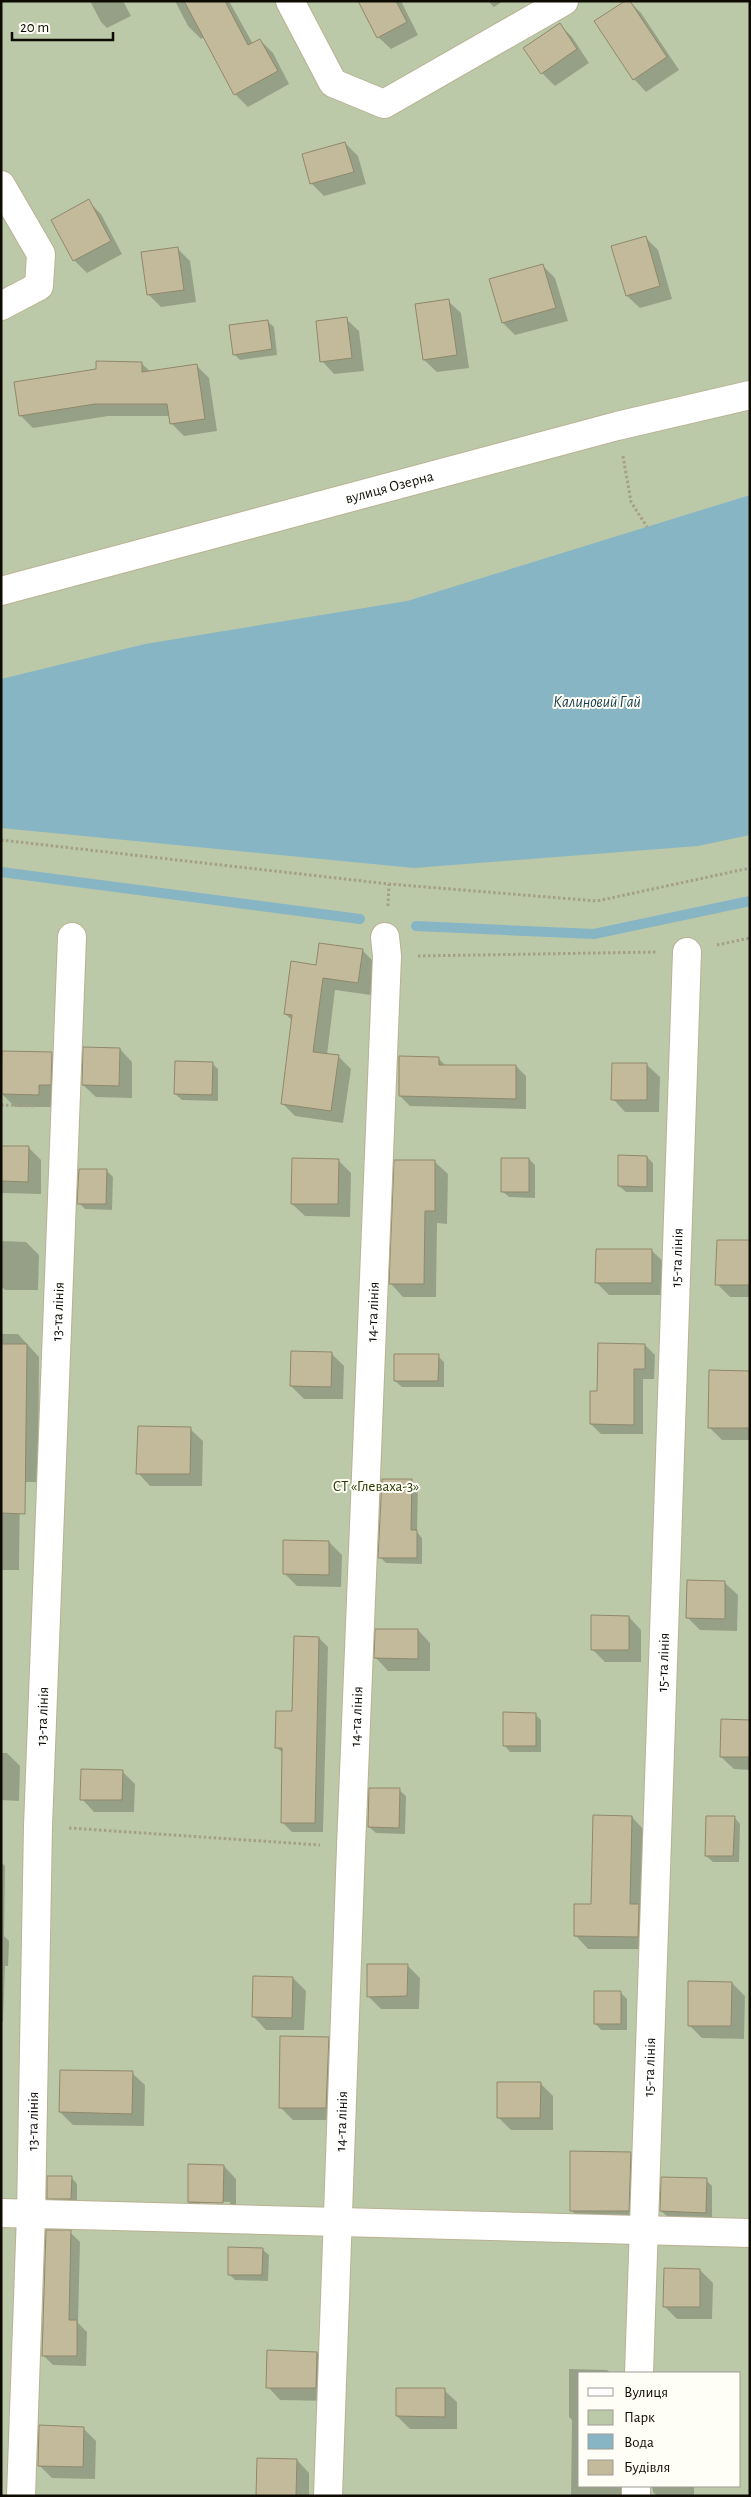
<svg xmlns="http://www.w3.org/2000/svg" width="751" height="2497" font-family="'Alegreya Sans',sans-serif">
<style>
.green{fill:#bcc9a9;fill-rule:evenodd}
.water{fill:#88b5c4}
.shadow{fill:#0003;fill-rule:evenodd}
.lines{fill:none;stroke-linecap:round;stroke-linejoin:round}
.stream{stroke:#88b5c4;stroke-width:10}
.building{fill:#c2ba9b;stroke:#90886b}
.minor-casing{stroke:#b9b192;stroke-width:30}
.path{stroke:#a59f87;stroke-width:3;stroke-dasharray:2.5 2.5;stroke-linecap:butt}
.minor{stroke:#fff;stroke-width:28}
.labels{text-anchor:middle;stroke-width:4;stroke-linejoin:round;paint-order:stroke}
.street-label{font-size:15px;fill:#0e0b03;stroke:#fefdf6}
.park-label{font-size:15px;fill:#293a00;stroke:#fefdf6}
.water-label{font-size:16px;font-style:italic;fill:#153e4a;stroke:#fefdf6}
</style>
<rect width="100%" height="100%" fill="#f8f0cf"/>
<!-- green -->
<path class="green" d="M1,1H750V2496H1ZM580,2373H740V2486H580Z"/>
<!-- water -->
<path class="water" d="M750,495V835L698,846L414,868L1,828V679L145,644L407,601Z"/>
<!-- shadow -->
<path class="shadow" d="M90,1H123L131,16L107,28L101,22Z
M175,1H229L253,44L260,40L273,53L289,84L248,107L235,94L204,37L201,39L188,26Z
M360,1H401L418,35L391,49L378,37Z
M488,1H503L494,7Z
M629,1L641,13L679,70L646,92L634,79Z
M560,25L572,37L589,63L555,86L542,73L525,48Z
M345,143L358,156L366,184L324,196L312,184L303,155Z
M88,201L101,214L122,254L87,273L74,260L53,220Z
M645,237L658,250L672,299L640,308L627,296L613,247Z
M178,249L190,261L196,302L161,307L148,294Z
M542,265L555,278L568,321L515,335L503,323Z
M448,301L461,313L469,368L437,372L424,360Z
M346,319L359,331L364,371L334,374L322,361Z
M267,321L274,327L277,355L240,360L234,354Z
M141,363L151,372L196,365L209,378L217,431L184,436L171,423L170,416H108L33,428L20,415Z
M362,950L375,963L371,995L335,990L327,1055L338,1056L351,1069L343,1123L295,1116L282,1103L293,1021L285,1014L317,966Z
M120,1049L132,1062V1098L96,1097L83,1085Z
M51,1053L64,1066L63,1097H51V1107H15L2,1094Z
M438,1058L446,1066H516L526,1076V1109L410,1106L400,1096Z
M212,1063L218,1069V1101L182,1100L175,1094Z
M647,1065L660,1077L659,1112H625L613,1099Z
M1,1147L29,1148L41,1160V1194L1,1193Z
M647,1157L653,1163V1192H626L619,1186Z
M529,1159L535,1165V1198L509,1197L502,1191Z
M338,1160L351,1173L350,1217L305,1216L292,1204Z
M435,1162L448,1174L447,1224L437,1223L436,1297H403L391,1284Z
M107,1171L113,1177L112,1210L85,1209L79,1203Z
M1,1241L26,1242L39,1255L38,1290H5L1,1286Z
M750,1242V1297H730L717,1284Z
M652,1251L665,1263L664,1295H609L596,1282Z
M1,1334H18L39,1357L38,1482H20L19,1570H1Z
M645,1345L655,1355L654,1379H643V1434H601L591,1424L599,1393Z
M331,1353L344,1366L343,1399H304L291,1386Z
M438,1356L444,1362V1387H402L395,1381Z
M750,1372V1440H722L709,1427Z
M190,1429L203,1441L202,1486H150L138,1473Z
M411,1480L418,1487L417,1532L422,1538V1564L386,1563L380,1557Z
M329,1542L342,1555L341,1587L297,1586L284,1573Z
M725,1583L738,1595L737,1631L700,1630L688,1618Z
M629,1617L641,1630V1662H605L592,1649Z
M418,1630L430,1643V1671H388L376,1658Z
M319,1638L328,1647L323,1832H292L282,1822L284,1754L276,1747L293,1712Z
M535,1714L541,1720V1752H510L504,1745Z
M750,1721V1770L734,1769L721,1757Z
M1,1753H7L20,1766L19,1801L1,1800Z
M122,1771L135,1784L134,1812H94L82,1799Z
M399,1790L406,1796L405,1834L376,1833L369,1827Z
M632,1817L644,1830L650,1949H588L576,1936L592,1905Z
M734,1817L740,1824L739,1862H713L706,1856Z
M1,1862L5,1866L4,1936L9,1941L8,1966H5L3,2022H1Z
M407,1965L420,1978L419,2009H381L368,1996Z
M293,1978L306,1991L304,2030H266L254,2017Z
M732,1983L745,1996L744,2039L702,2038L689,2025Z
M621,1993L627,1999V2030H601L595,2023Z
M328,2039L341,2051L338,2120H293L280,2107Z
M132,2073L145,2085L144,2126L73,2125L60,2112Z
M541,2084L553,2096V2130H511L498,2117Z
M630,2153L643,2166L641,2223H584L571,2210Z
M224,2166L236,2179V2216L202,2215L189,2202ZM200,2201L230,2202V2205L200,2204Z
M71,2177L77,2184V2205L54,2204L48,2198Z
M706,2180L712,2186V2219L668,2217L661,2211Z
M70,2232L80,2242L78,2323L87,2332L86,2366L53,2365L43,2355Z
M262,2249L269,2255L268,2281L235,2280L229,2274Z
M700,2270L713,2283L712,2319H677L664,2306Z
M317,2353L329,2366L328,2401L280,2400L268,2387Z
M569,2369L607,2370L611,2373H580V2486H638L633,2496H571L572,2420L569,2417Z
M444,2390L457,2402V2429H410L397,2416Z
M83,2428L96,2441L95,2479L52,2478L39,2465Z
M297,2460L309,2473V2496H258Z
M652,2486H694V2496H657L653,2492Z"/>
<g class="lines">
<!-- stream -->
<path class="stream" d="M1,872L360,919
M416,926L594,934L750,901"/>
</g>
<!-- building -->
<path class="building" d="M184,1H225L248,45L260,39L278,71L234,95Z
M358,1H396L407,22L377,38Z
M625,1H630L667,57L633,80L594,21Z
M560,23L577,49L541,74L523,48Z
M345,142L354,172L310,184L302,154Z
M89,199L111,241L73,261L51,220Z
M646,236L660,286L626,296L611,246Z
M178,247L184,290L147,295L141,252Z
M543,264L556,308L502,323L489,279Z
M449,299L457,355L423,360L415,304Z
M347,317L352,358L320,362L316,321Z
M268,320L272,349L233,355L229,325Z
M96,361L142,362V372L197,364L205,419L170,424L167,404H95L19,416L14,382L96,369Z
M319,943L363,949L358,983L323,978L313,1052L339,1055L331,1111L281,1104L292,1015L284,1014L291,961L316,965Z
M83,1047L120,1048L119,1086L82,1085Z
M2,1051L52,1052L51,1085H39V1095L1,1094Z
M399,1056L439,1057V1065H516V1099L399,1096Z
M175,1061L213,1062L212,1095L174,1094Z
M612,1063H647V1100H611Z
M1,1146H29L28,1182L1,1181Z
M618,1155L647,1156V1187L618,1186Z
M292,1158L339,1159L338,1204H291Z
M501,1158H529V1192H501Z
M394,1160H435V1211H425L424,1284H389Z
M79,1169H107L106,1204H77Z
M717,1240H750V1285H715Z
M596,1249H652V1283H595Z
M598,1343L645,1344V1369H634V1425L590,1424V1391H597Z
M1,1344H27L25,1514L1,1513Z
M291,1351L332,1352L331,1387L290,1386Z
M394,1354H439L438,1381H394Z
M709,1370L750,1371V1428H708Z
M138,1426L191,1427L190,1474H136Z
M382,1479H412L411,1530H417V1558H378Z
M283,1540L329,1541V1575L283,1574Z
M687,1580L725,1581V1619L686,1618Z
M591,1615L629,1616V1650H591Z
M375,1629H418V1659L374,1658Z
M294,1636L319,1637L315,1823H281L282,1748H275L276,1711H292Z
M503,1712L536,1713V1746H503Z
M721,1719L750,1720V1757H720Z
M81,1769L123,1770L122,1800H80Z
M369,1788H400L399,1828L368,1827Z
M593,1815L632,1816L630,1904H639L638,1937L574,1936V1904H591Z
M706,1816H735L733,1856H705Z
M367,1964H408L407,1996L367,1997Z
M253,1976L293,1977L292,2018L252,2017Z
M688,1981L732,1982L731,2026H688Z
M594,1991H621V2024H594Z
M280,2036L329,2037L326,2108H279Z
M60,2070L133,2071L132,2114L59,2112Z
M497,2082H541L540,2118H497Z
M570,2151L631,2152L629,2211H570Z
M188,2164L224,2165L223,2203L188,2202Z
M47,2176H72L71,2199H47Z
M661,2177L707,2178L706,2213L660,2211Z
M46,2230H71L69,2320H77V2356H42Z
M228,2247L263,2248L262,2275H228Z
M664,2268L700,2269V2307H663Z
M267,2350L317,2352L316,2388H266Z
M396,2388H445V2417L396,2416Z
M39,2425L84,2427L83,2467L38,2466Z
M257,2458L297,2459L296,2496H256Z"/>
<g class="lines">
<defs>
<g id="minor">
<path d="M290,1L333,83L384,104L564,1"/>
<path d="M1,185L41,254L39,286L1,306"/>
<path id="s1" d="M1,591L617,426L750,395"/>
<path d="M1,2213L750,2233"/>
<path id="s2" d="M639,2373L687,952"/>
<path id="s3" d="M21,2496L31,2214L38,1826L72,937"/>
<path id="s4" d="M328,2496L351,1847L387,956L385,937"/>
<path d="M636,2496V2486"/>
</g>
</defs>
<!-- minor casing -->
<use href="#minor" class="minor-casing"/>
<!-- path -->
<path class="path" d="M623,456L631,502L647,527
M1,840L389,884L597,901L750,868
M388,906L389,884
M717,945L750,938
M418,956L657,952
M1,1105L36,1106
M69,1828L320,1845"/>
<!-- minor -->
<use href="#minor" class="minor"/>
</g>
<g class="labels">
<!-- street labels -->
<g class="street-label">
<text dy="5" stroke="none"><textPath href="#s1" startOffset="402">вулиця Озерна</textPath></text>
<text dy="5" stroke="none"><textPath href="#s2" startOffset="1116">15-та лінія</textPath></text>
<text dy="5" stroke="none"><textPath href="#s3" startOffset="1185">13-та лінія</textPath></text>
<text dy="5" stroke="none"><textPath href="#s4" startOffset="1185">14-та лінія</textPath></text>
<text dy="5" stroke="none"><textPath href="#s2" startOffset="711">15-та лінія</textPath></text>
<text dy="5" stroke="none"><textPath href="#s3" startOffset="780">13-та лінія</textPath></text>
<text dy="5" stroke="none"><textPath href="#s4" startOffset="780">14-та лінія</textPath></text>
<text dy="5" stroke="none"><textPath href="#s2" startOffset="306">15-та лінія</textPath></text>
<text dy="5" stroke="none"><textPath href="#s3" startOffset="375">13-та лінія</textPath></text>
<text dy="5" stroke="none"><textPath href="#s4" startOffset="375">14-та лінія</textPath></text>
</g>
<!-- park labels -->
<g class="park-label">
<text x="376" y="1491">СТ «Глеваха-3»</text>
</g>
<!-- water labels -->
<g class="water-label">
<text x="597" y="707">Калиновий Гай</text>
</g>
</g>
<!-- border -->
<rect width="751" height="2497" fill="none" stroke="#0e0b03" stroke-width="5"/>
<!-- legend -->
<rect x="578" y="2372" width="162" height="115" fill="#fefdf6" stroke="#9e9c95"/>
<rect x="588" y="2388" width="25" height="8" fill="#ffffff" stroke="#9e9c95"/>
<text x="624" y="2397" font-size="15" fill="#0e0b03">Вулиця</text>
<rect x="588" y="2410" width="25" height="15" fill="#bcc9a9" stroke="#9e9c95"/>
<text x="624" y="2422" font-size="15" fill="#0e0b03">Парк</text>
<rect x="588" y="2434" width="25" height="15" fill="#88b5c4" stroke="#9e9c95"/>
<text x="624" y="2447" font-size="15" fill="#0e0b03">Вода</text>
<rect x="588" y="2460" width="25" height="15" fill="#c2ba9b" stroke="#9e9c95"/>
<text x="624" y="2472" font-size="15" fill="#0e0b03">Будівля</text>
<!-- scale -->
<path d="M12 32v8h101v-8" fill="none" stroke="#0e0b03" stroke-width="2.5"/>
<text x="20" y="32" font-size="15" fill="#0e0b03" stroke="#fefdf6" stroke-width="4" paint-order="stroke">20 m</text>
</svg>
